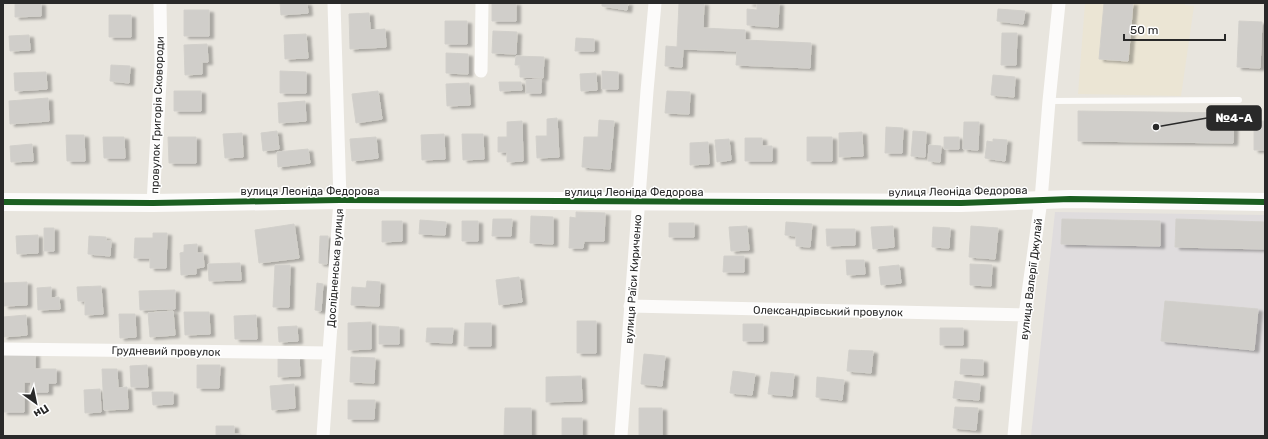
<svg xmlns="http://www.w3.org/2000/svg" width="1268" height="439" font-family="Rubik,sans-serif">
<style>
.industrial{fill:#dfdcdd}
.education{fill:#ebe5d4}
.building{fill:#d0ceca;stroke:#d2d0cb;filter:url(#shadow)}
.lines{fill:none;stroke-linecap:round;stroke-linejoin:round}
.lane{stroke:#fcfbfa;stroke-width:6}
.street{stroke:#fcfbfa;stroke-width:13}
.secondary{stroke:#fcfbfa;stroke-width:18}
.cycleway-casing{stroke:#fff;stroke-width:8}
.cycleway{stroke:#1b5e20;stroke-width:6}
.labels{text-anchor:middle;stroke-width:3;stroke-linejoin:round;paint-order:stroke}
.street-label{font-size:11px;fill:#292929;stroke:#fff}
.leader{fill:none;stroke:#292929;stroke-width:1.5}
.callout-dot{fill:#292929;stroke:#fff;stroke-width:1.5}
.callout{fill:#292929;stroke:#292929;stroke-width:1.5}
.callout-label{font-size:12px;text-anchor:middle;font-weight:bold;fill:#fff}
</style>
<defs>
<filter id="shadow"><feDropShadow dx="4.5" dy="2.5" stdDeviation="1" flood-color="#0004"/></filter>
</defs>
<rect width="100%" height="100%" fill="#e8e5de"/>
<!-- industrial -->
<path class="industrial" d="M1055,212L1265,215V436H1031Z"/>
<!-- education -->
<path class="education" d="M1085,3H1185V5L1194,6L1181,96L1078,94Z"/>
<!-- building -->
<path class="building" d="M15,3H41V16L15,17Z
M280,3H307L308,13L281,15Z
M492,3H516V21H492Z
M602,3H628L627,10L602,6Z
M679,3H704L703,28L745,30V40L811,43L810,68L736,65L737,51L683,49L682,67L665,66L666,46L677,47Z
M748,3H779L778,27L747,25V9L757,10V3Z
M1104,3H1133L1128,61L1099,59Z
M998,9L1025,11L1023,24L997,21Z
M184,10H209V36H184Z
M369,13L370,30L385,29L386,47L350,49L349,14Z
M109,15H131V37H109Z
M445,21H467V44H445Z
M1239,21L1262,22L1260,68L1237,67Z
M493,31L517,32L516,54L492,53Z
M1002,33H1017L1016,65H1001Z
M306,34L308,58L285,59L284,35Z
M29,35L30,50L10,51L9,36Z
M576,38L594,39V51H575Z
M207,44L208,62H202V74L185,75L184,45Z
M446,53L468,54V74L446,73Z
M516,56L544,57L543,78L520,77V65H515Z
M111,65L130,66L129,83L110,81Z
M280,71L306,72V93H280Z
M602,71L618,72V89H602Z
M46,72L47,89L15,91L14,73Z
M596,73L597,90L581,91L580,74Z
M993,75L1015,77L1014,97L991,95Z
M541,79V93H526V80Z
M499,82H521L522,90L500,91Z
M469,83L470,105L447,106L446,84Z
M174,91H201V111H174Z
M378,91L382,119L356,123L352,94Z
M667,91L690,92L689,114L665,113Z
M48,98L49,121L10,124L9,101Z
M305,101L306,121L279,123L278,103Z
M1078,111L1234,113L1233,143L1078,141Z
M557,118L559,157L537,158L536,136H547V119Z
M599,120L614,121L610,169L582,167L584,137H598Z
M522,121L523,161L507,162V152H498V137H507V122Z
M1254,121H1265V150H1254Z
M964,122H979L978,150L963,149Z
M886,127L903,128L902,153H885Z
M277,131L279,149L263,151L261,133Z
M913,131L926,132L925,157L911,156Z
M862,132L863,156L839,157V133Z
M242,133L243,157L225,158L223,134Z
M444,134L445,159L422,160L421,135Z
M462,134H483L484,159L463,160Z
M66,135H84L85,161H67Z
M103,137H124L125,158H104Z
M168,137H196V163H169Z
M376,137L378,158L352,161L350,139Z
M807,137H832V161H807Z
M944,137H959V149H944Z
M745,138H762V146H772V161H745Z
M729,139L731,160L717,162L715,140Z
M993,139L1007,140L1005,161L985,158L987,141L993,142Z
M708,142L709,164L690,165V143Z
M32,144L33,161L11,162L10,146Z
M929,145L941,146L940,162L928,161Z
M308,149L310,163L278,167L277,152Z
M576,212L605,213L604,241H584L583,248H569L570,217L576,218Z
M531,216L553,217V244L530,243Z
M493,219H512L511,236H492Z
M1062,219L1160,221V246L1061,244Z
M1176,219L1265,222V249L1175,247Z
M420,220L446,222L445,235L419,234Z
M382,221H402V241L382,242Z
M462,221H478V241H462Z
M786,222L812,224L810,247L796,246V236L785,235Z
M669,223H694V237H669Z
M294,224L299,258L259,263L255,230Z
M747,226L749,250L731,251L729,227Z
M893,226L894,247L873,249L871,227Z
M971,226L998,228L995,259L969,257Z
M933,227L950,228L949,248L932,247Z
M44,228H54V251H44Z
M826,229H855V245L827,246Z
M153,233H167L166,268H150V258H134L135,238H153Z
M38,235V253L17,254L16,236Z
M89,236L106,237V241H111L110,256L88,254Z
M320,236H328L327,264L319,263Z
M197,244V253H203L204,267L196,268V274L181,275L180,253L184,252V245Z
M724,256H744V272H723Z
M846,260H864L865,274L847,275Z
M240,263L241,280L209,281L208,264Z
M970,264L992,265L991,286L970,285Z
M275,265H290L289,307H273Z
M899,265L901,283L881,285L879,267Z
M519,277L522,302L499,305L496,280Z
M367,281L380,282L379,306L351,305L352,287L366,288Z
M27,282V305L4,306V283Z
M317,283L323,284L321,311L315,310Z
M101,286L103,314L85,315V301H78L77,287Z
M51,287V298L59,297L60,309L38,310L37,288Z
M175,290V309L140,310L139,291Z
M1165,301L1258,309L1254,350L1161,341Z
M173,311L175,335L150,337L148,313Z
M184,312H209L210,334L185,335Z
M119,314H135L136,337L120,338Z
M26,315L27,335L3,337V317Z
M256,315L257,339H235L234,316Z
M577,321H596V353H577Z
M371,322V349L348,350V323Z
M465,323H491V346H464Z
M743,324H763V341H743Z
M297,326L298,341L279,342L278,327Z
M379,326L399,327V344H379Z
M427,328H453L452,343L426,342Z
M940,328H963V345H940Z
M849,350L873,351L871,373L847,371Z
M35,354V369H56V383H48V392H31V382H24V412H3V355Z
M644,354L665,356L662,386L641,384Z
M299,356L300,376L278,377V357Z
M351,357L375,358L374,383L350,382Z
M961,359L983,360V375L960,374Z
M147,365L148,387H131L130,366Z
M197,365H220L219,388H197Z
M102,369H117L118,388L127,387L128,409L104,410Z
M733,371L755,374L752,395L730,393Z
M771,372L794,374L792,396L768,394Z
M581,376L582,401L546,402V377Z
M817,377L844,380L842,400L816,397Z
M955,381L980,384L979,400L953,398Z
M294,384L295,408L272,410L270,386Z
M100,389L101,412L85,413L84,390Z
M152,392H173V404L153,405Z
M348,400H375L374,419H348Z
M955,407L978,408L976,430L953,428Z
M505,408H531V436H504Z
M639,408H662V436H639Z
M562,418H582V436H562Z
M216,426H234V434H241V436H216Z"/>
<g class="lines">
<!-- lane -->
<path class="lane" d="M1049,101L1239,100"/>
<!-- street -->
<path class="street" d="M481,71L482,3
M153,203L161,64L160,3
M630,306L1025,315
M3,349L329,353
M323,436L340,200L334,3
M621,436L647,91L655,3
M1014,436L1025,315L1041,200L1049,101L1059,3"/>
<!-- secondary -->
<path class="secondary" d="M3,202L153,203L340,200L961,203L1070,199L1265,202"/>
<defs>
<path id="cycleway" d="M3,202L153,203L340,200L961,203L1070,199L1265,202"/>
</defs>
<!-- cycleway casing -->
<use href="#cycleway" class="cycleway-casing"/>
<!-- cycleway -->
<use href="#cycleway" class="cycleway"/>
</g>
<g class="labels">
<!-- street labels -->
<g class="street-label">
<text transform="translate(157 115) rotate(-88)" y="4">провулок Григорія Сковороди</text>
<text x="310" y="195">вулиця Леоніда Федорова</text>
<text transform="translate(958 191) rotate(-1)" y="4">вулиця Леоніда Федорова</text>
<text x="634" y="196">вулиця Леоніда Федорова</text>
<text transform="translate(335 268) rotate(-86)" y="4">Дослідненська вулиця</text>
<text transform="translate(633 279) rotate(-86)" y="4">вулиця Раїси Кириченко</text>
<text transform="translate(1031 279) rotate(-83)" y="4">вулиця Валерії Джулай</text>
<text transform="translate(828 311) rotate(1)" y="4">Олександрівський провулок</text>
<text transform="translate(166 351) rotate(1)" y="4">Грудневий провулок</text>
</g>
</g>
<!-- callouts -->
<path class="leader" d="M1156 127L1207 118"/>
<circle class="callout-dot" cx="1156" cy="127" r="4"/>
<rect class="callout" x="1207" y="106" width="54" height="24" rx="4"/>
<g class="callout-label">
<text x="1234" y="122">№4-А</text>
</g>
<!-- border -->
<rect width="1268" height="439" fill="none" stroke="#292929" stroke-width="8"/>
<!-- north arrow -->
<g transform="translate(36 403) rotate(147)" stroke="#ffffff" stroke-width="3" paint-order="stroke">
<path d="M0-3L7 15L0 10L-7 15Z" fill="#292929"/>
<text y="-6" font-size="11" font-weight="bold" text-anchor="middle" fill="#292929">Пн</text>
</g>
<!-- scale -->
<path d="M1124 34v6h101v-6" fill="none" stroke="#292929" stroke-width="2"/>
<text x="1130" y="34" font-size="12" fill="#292929" stroke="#ffffff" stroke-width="3" paint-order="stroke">50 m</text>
</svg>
